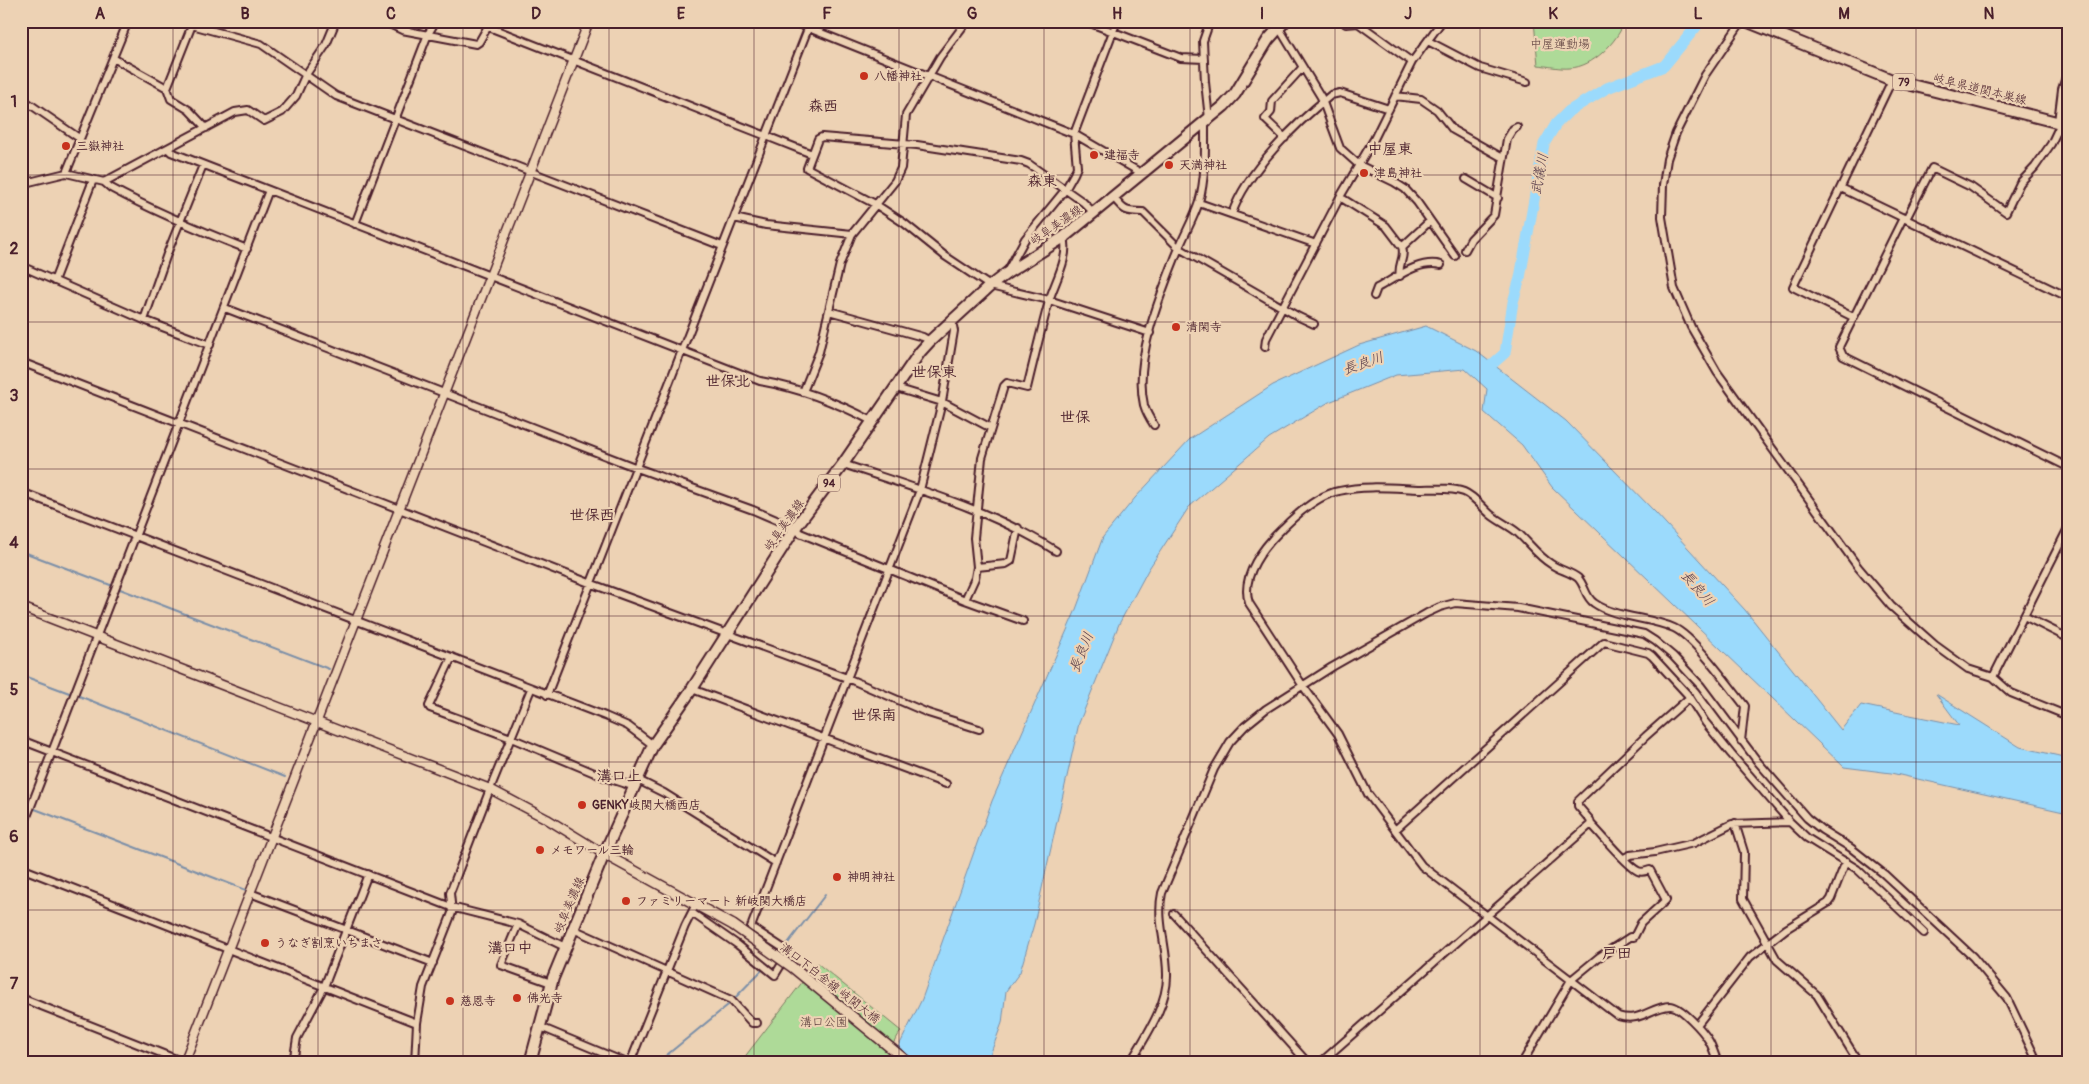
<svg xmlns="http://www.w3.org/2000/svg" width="2089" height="1084" font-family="Pangolin,'Klee One',sans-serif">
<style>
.green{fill:#aeda98;stroke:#7c7c62}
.water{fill:#9bdafc;stroke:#7b8fa8}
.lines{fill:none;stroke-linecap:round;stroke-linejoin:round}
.stream{stroke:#7b8fa8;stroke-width:2}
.river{stroke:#9bdafc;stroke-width:11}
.minor-casing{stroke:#4a1f2b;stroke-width:10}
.tertiary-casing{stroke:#4a1f2b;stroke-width:11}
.secondary-casing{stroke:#4a1f2b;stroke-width:12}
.primary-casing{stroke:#4a1f2b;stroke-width:14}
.minor{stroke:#edd2b4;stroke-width:6}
.tertiary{stroke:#edd2b4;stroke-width:8}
.secondary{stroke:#edd2b4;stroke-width:9}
.primary{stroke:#edd2b4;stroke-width:10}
.secondary-bridge-casing{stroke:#4a1f2b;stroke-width:12;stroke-linecap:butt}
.secondary-bridge{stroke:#edd2b4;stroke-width:9}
.grid{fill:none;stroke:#4a1f2b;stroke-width:1;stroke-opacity:0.55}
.poi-dot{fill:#c8321e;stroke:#edd2b4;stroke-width:2}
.labels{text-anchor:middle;stroke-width:4.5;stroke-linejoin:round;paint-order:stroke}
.shield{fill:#edd2b4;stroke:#7b5554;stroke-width:1}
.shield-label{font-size:11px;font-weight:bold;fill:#4a1f2b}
.park-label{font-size:12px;fill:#593b3b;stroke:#edd2b4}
.poi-label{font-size:12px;font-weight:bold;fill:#4a1f2b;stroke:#edd2b4;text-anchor:start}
.street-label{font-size:12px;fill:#4a1f2b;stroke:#edd2b4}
.water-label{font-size:14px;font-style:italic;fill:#563b4a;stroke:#edd2b4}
.quarter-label{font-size:15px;font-weight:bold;fill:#4a1f2b;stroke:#edd2b4}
.neatline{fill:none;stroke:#4a1f2b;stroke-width:2}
.grid-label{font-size:16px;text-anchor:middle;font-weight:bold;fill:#4a1f2b}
</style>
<rect width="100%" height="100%" fill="#edd2b4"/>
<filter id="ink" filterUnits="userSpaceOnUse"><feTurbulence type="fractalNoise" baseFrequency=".02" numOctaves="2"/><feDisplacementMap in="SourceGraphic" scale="10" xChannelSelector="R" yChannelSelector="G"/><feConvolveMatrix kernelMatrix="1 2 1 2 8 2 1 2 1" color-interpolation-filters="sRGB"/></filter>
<g filter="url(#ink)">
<!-- green -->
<path class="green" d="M1534,21H1625C1617,42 1593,67 1570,68C1560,69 1548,66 1538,65Z
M817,963L901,1031L881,1063H740Z"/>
<!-- water -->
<path class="water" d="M1426,326L1476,351L1566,421L1655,512L1745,610L1841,730L1861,705L1959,725L1936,694L2020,747L2068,758V813L1891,773L1844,767L1552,487L1522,445L1484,412L1487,389L1465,369L1396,375L1329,402L1269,438L1189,507L1148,570L1119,624L1079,723L1034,924L1020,972L1006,991L1002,1023L987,1063H895L897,1050L922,999L992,801L1075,612L1103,537L1135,498L1190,439L1273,385L1359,345Z"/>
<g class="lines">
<!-- stream -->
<path class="stream" d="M21,551L113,586
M120,589L329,669
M21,675L72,694
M79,696L285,777
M21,804L28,806
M35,809L246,890
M785,947L825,895
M657,1063L728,1005L763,969"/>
<!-- river -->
<path class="river" d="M1488,368L1505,353L1513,302L1520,278L1544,144L1556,124L1569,111L1607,88L1664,66L1701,21"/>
<defs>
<path id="minor" d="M186,21L192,25L261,44L336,96L722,246
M383,21L402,30L476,44L479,42L491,21
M791,21L1074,134L1143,174
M1085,21L1181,58L1204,59
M1277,21L1279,28L1321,97L1340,148L1359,165L1394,182L1405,189L1417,202L1455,256
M1342,21L1346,24L1358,23L1412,62
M1742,21L1705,75L1676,133L1667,159L1663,185L1662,217L1674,288L1691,327L1717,372L1748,415L1858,567L1891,606L1935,645L1968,669L1993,677L2011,693L2068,716
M489,27L812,154
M1428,41L1480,68L1527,82
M113,58L167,88L171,99L189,110L206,128
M167,88L192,25
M1395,96L1421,99L1437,110L1453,130L1503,158
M21,98L79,138
M1209,119L1205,82L1203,41L1210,21
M2058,122L2062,89L2068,71
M1285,138L1265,119L1271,112L1272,101L1302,68
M168,149L171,152L760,381C799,388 838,403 872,421
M66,173L128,21
M1466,179L1498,198
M104,182L235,112L248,110L264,121L282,112L296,96L305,76L326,45L336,21
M21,184L66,173L104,182L111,188C155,212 201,231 247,249
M1841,188L2068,297
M1340,197L1386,226L1402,247L1430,221
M1114,198C1124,211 1126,212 1143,212L1179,248L1299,317L1314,324
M1199,203L1316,244
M1094,213L1083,202L1029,164L1021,161L917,145L822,137L818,139L807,168L875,204L904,223L945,256L990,286L1049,300L1150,333
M1232,214C1246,172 1296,123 1331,95L1340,93L1389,109
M734,218L766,225L852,234
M1903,218L1839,347L1843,356L2068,467
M1906,219L1932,168L1971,187L2006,212L2020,183L2035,167L2051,144L2061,123
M355,224L428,34L436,21
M1465,250L1471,239L1494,215L1507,139L1513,129L1517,127
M21,266L144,320L210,345
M1007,272L1025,239L1065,190L1074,174L1077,167L1074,134L1117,21
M1400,276C1397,265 1406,257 1402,247
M54,281L93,180
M1374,296L1377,288C1396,278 1419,259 1441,265
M225,308L637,468L753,510L795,528L800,533L965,600L975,578L977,567L974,538L982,458L1004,386L1007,383L1027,388C1034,359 1041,330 1049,301C1055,281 1070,257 1064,237
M829,311L923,337L930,341
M1853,317L1793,287L1892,80
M144,320L167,254L203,165
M1265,347L1266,339L1340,197L1374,139L1412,62L1442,21
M21,362L592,584L847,678L928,713L979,729
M896,388L942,402L991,428
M803,392L819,352L840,264L852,234L895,181L901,168L906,115L940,57L967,21
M1154,425C1150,419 1146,412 1144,405C1133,358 1162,291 1179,248C1185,233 1194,218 1199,202C1206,177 1205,148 1205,123
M843,464C917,489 989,509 1056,551
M21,492L605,716L628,726L653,745
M977,567L1006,564L1011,561L1018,528
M965,600L1023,621
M2024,616L2068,638
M452,657L429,706L430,708L511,738L604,777L635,787
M1993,677L2068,528
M692,689L946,784
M547,695L811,21
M21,740L451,907L518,924L565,947
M638,780L664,793L776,863
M1735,823L1744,852L1743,899L1777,960L1817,995L1859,1063
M1395,830L1604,642L1648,653L1652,656L1687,694L1705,722L1731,754L1790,822L1807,838L1857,869L1924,933
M21,832L269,190
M1624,858L1630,855L1655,852L1694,843L1732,824L1790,822
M21,868L417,1023
M250,893L433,963
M692,913L738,945L775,975L789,952L751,927L920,490L942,402L954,331L952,321
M1174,914L1308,1063
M518,924L501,965L551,983
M573,929L731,1000L752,1023H757
M21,998L186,1063
M1697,1025L1750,957L1786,929L1828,903L1831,899L1846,861
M538,1026L627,1063
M293,1063L297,1038L324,987L368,874
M315,1063H368
M415,1063L417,1023L423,987L452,913L450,893L490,789L531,689
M630,1063L685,926L696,904
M1130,1063C1145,1037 1168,1005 1167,974C1167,946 1156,920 1162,893L1214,769L1230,742L1245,726L1266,709L1332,667L1427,613L1440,607L1455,603L1518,608L1625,630L1644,634L1655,641L1673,656L1701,686L1758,762L1807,818L1822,830L1851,848L1884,874L1973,957L2007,998L2038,1063
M1320,1063L1591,824
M1522,1063L1571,980L1599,957L1630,937H1634L1641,923L1666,900L1650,870C1646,871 1642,873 1638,871C1626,865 1602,835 1591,824L1590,820L1578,806V801L1646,736L1689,698
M1718,1063C1715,1056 1713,1048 1709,1041C1704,1032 1680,1005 1670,1006C1650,1007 1641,1023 1618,1016L1422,866L1368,794L1338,734L1303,686L1249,603C1240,576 1264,546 1283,528C1298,513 1318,495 1339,491C1365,485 1393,488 1419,489C1433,489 1451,487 1464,492C1474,496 1482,507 1490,514C1498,521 1510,526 1518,533C1529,543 1538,556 1551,564C1559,570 1571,572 1578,578C1585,585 1585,597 1594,603C1615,618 1650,617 1674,628C1694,637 1730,687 1745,706L1741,741"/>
<path id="tertiary" d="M21,607L490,789L547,819L604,854
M184,1063L589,21"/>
<path id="secondary" d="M604,854L733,925"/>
<path id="primary" d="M1746,21L1892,80L2068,125
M530,1063L553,978L604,854L653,745L692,689L795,528L843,464L920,352L930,341L990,286L1007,273L1064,237L1224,106L1235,94L1268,40L1285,21"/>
</defs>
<!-- minor casing -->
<use href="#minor" class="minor-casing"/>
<!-- tertiary casing -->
<use href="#tertiary" class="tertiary-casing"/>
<!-- secondary casing -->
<use href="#secondary" class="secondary-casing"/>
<!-- primary casing -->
<use href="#primary" class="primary-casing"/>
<!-- minor -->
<use href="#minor" class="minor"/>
<!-- tertiary -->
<use href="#tertiary" class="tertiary"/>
<!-- secondary -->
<use href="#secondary" class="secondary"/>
<!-- primary -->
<use href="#primary" class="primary"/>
<defs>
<path id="secondary-bridge" d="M733,925L792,967L909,1063"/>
</defs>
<!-- secondary-bridge casing -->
<use href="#secondary-bridge" class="secondary-bridge-casing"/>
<!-- secondary-bridge -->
<use href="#secondary-bridge" class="secondary-bridge"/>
</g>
</g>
<!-- grid -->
<path class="grid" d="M173,21V1063M318,21V1063M463,21V1063M609,21V1063M754,21V1063M899,21V1063M1044,21V1063M1190,21V1063M1335,21V1063M1480,21V1063M1626,21V1063M1771,21V1063M1916,21V1063M21,175H2068M21,322H2068M21,469H2068M21,616H2068M21,762H2068M21,910H2068"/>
<!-- markers -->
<g class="poi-dot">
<circle cx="864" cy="76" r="5"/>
<circle cx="66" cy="146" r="5"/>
<circle cx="1094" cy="155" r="5"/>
<circle cx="1169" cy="165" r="5"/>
<circle cx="1364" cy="173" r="5"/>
<circle cx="1176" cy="327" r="5"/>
<circle cx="582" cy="805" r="5"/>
<circle cx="540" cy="850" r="5"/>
<circle cx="837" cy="877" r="5"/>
<circle cx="626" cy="901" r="5"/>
<circle cx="265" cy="943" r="5"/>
<circle cx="517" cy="998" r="5"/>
<circle cx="450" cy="1001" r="5"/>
</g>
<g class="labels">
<!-- shield labels -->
<g class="shield">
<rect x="1893" y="73.5" width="22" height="17" rx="4"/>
<rect x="818" y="474.5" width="22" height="17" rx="4"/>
</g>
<g class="shield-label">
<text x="1904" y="86">79</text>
<text x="829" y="487">94</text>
</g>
<!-- park labels -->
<g class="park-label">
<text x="1560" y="48">中屋運動場</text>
<text x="824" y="1026">溝口公園</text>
</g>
<!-- poi labels -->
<g class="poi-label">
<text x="874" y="80">八幡神社</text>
<text x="76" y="150">三嶽神社</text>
<text x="1104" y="159">建福寺</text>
<text x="1179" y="169">天満神社</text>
<text x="1374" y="177">津島神社</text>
<text x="1186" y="331">清閑寺</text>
<text x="592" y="809">GENKY岐関大橋西店</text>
<text x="550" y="854">メモワール三輪</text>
<text x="847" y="881">神明神社</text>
<text x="636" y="905">ファミリーマート 新岐関大橋店</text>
<text x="275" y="947">うなぎ割烹いちまさ</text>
<text x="527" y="1002">佛光寺</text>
<text x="460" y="1005">慈恩寺</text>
</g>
<!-- street labels -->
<g class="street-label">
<text transform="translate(1980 89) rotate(14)" y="4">岐阜県道関本巣線</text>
<text transform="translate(1056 225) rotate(-35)" y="4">岐阜美濃線</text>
<text transform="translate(784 525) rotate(-55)" y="4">岐阜美濃線</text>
<text transform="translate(569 905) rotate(-67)" y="4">岐阜美濃線</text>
<text transform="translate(830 983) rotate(38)" y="4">溝口下白金線 岐関大橋</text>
</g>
<!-- water labels -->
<g class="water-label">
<text transform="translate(1539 174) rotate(-79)" y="5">武儀川</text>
<text transform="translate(1363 363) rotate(-19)" y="5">長良川</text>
<text transform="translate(1698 588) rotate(49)" y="5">長良川</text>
<text transform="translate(1081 652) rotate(-68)" y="5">長良川</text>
</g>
<!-- quarter labels -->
<g class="quarter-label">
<text x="823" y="111">森西</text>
<text x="1390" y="154">中屋東</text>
<text x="1042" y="186">森東</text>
<text x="934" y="377">世保東</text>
<text x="728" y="386">世保北</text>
<text x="1075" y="422">世保</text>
<text x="592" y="520">世保西</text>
<text x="874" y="720">世保南</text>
<text x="619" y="781">溝口上</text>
<text x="510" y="953">溝口中</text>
<text x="1617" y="958">戸田</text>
</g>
</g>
<!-- margin -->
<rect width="2089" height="1084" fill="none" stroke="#edd2b4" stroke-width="55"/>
<rect x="28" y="28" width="2034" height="1028" class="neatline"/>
<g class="grid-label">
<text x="100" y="19">A</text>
<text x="245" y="19">B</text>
<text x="391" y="19">C</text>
<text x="536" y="19">D</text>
<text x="681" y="19">E</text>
<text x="827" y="19">F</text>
<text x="972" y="19">G</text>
<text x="1117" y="19">H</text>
<text x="1262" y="19">I</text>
<text x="1408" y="19">J</text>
<text x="1553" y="19">K</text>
<text x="1698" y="19">L</text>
<text x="1844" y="19">M</text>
<text x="1989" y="19">N</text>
<text x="14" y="107">1</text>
<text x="14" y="254">2</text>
<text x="14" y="401">3</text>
<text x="14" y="548">4</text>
<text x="14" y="695">5</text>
<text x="14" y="842">6</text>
<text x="14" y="989">7</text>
</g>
</svg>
